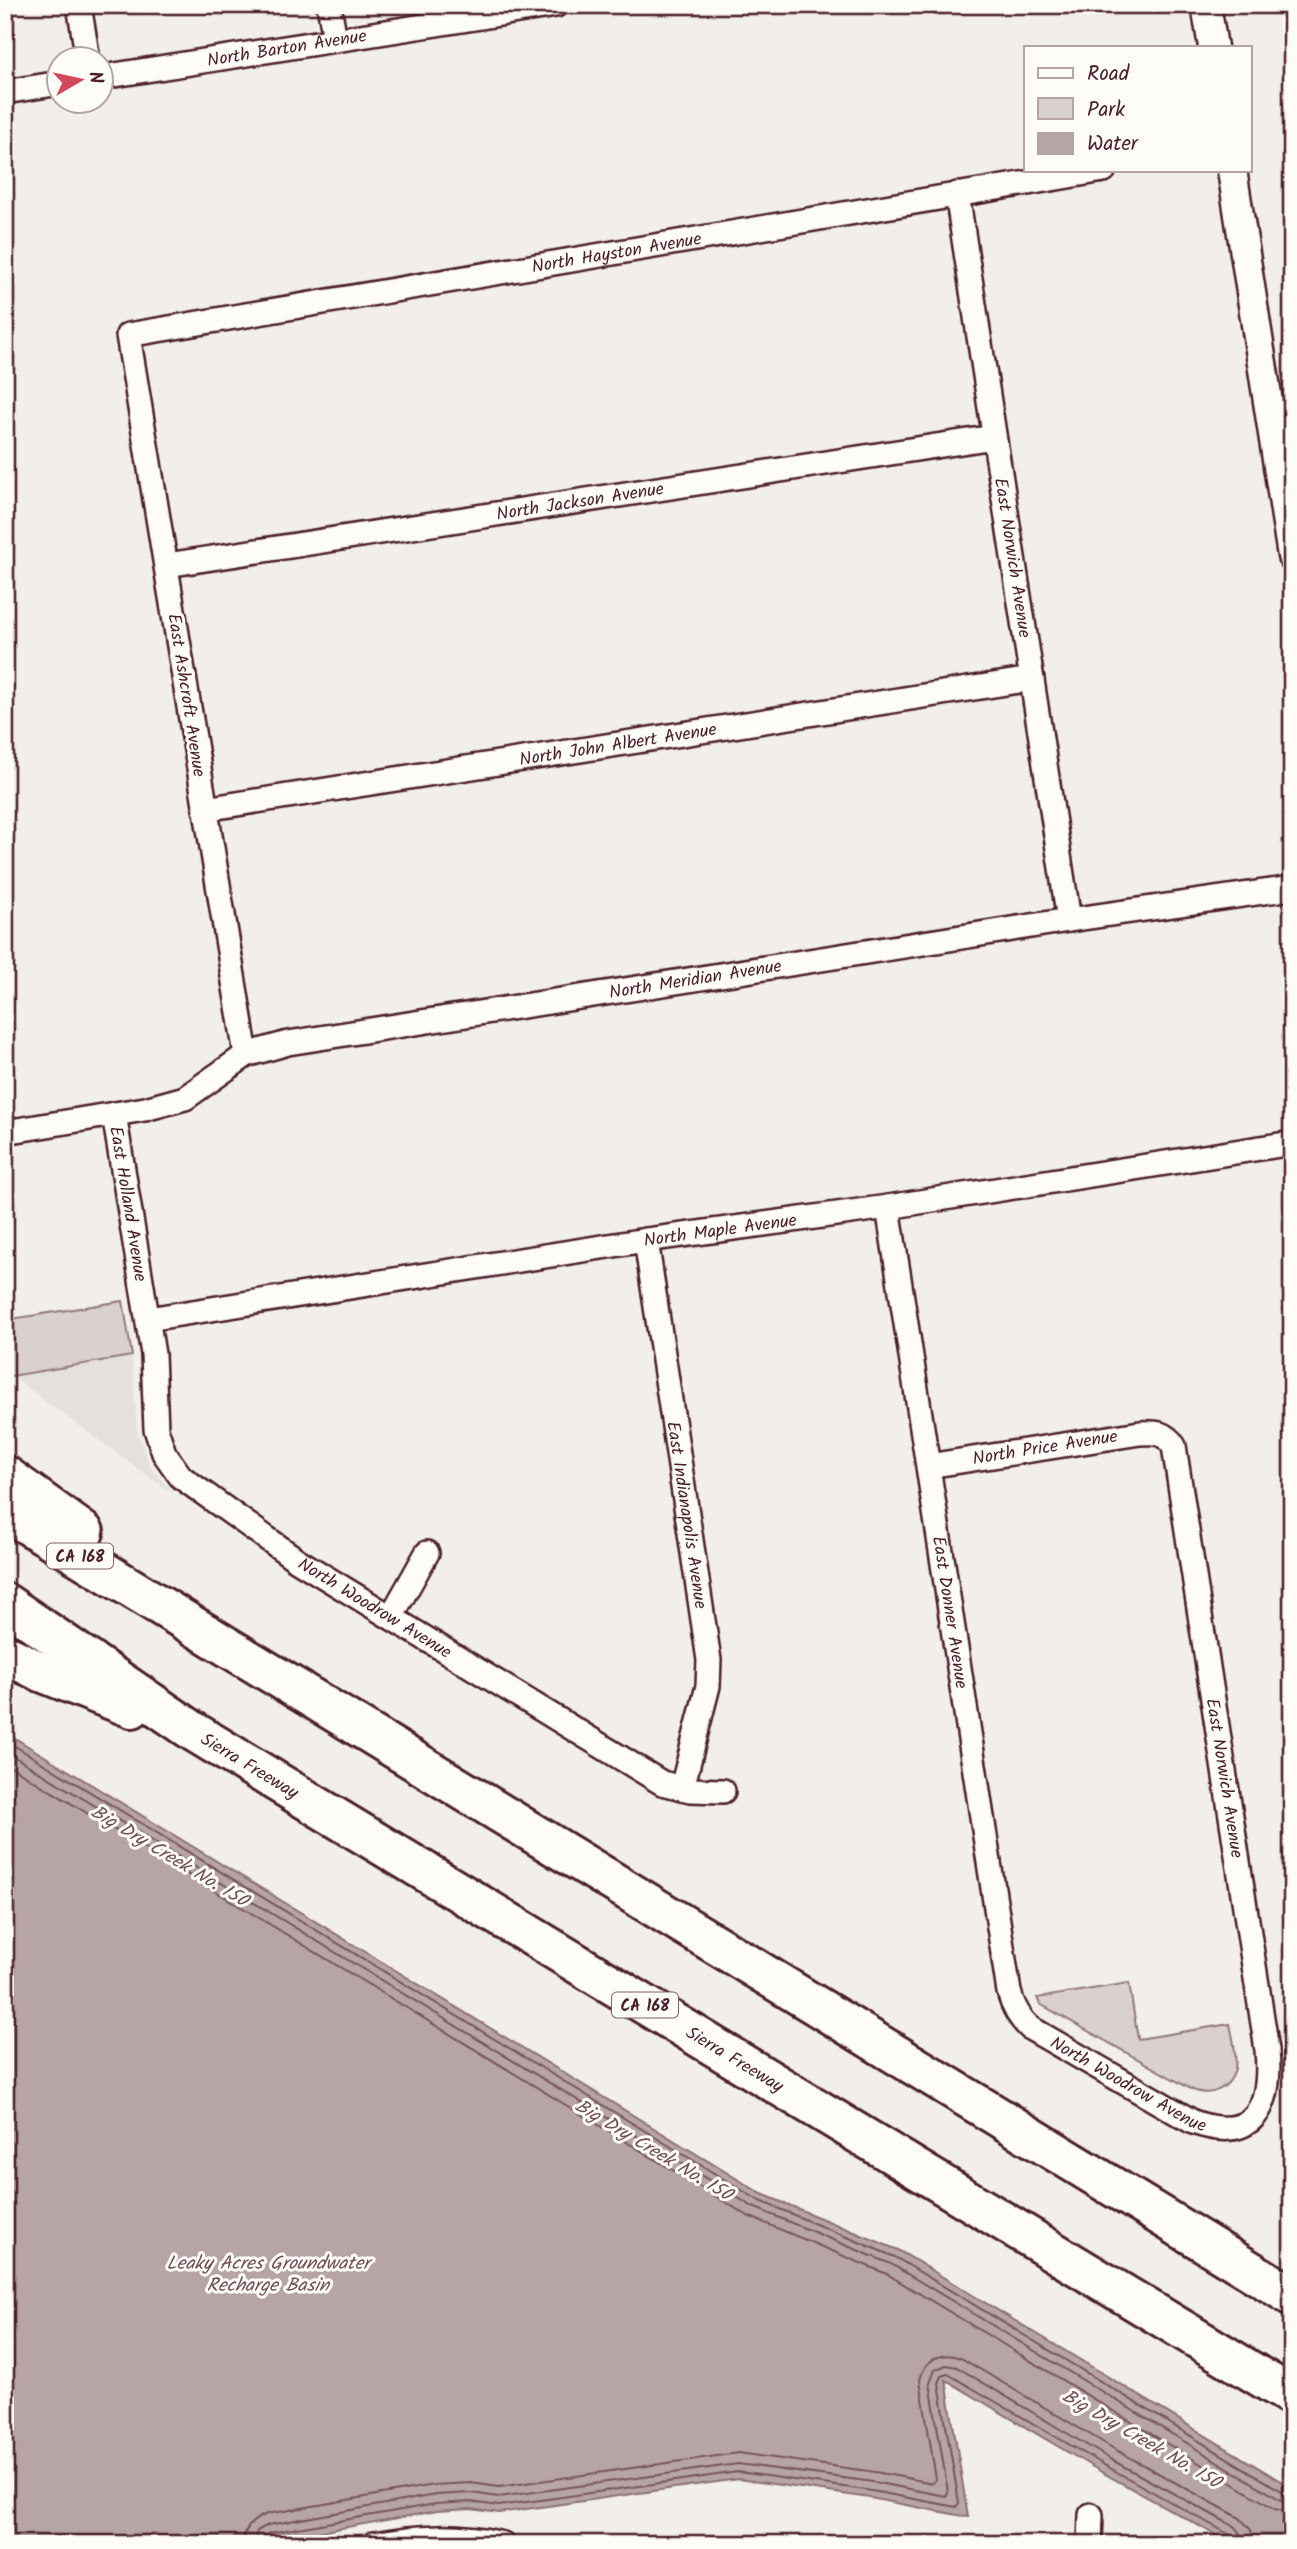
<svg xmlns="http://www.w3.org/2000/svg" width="1297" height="2549" font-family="Kalam,sans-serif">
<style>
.built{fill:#e5dfdd}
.green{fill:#d9d0cf;stroke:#92787d;stroke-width:2}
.water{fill:#b7a5a6;stroke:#8b6f75;stroke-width:2}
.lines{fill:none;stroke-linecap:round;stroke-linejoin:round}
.shore{stroke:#76555c;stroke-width:2}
.minor-casing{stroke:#4a1f2b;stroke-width:28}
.tertiary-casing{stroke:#4a1f2b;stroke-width:33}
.motorway-casing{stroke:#4a1f2b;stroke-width:44}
.minor{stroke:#fdfcf7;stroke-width:23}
.tertiary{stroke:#fdfcf7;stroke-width:28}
.motorway{stroke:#fdfcf7;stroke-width:38}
.labels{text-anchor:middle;stroke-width:6;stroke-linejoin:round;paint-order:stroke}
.shield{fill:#fdfcf7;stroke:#806168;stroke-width:2}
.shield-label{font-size:16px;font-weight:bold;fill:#4a1f2b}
.street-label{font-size:18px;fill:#4a1f2b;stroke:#fdfcf7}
.water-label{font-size:19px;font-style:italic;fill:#704e56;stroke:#fdfcf7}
</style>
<rect width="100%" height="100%" fill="#f2efeb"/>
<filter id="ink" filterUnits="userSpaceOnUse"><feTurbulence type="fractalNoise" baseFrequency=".0143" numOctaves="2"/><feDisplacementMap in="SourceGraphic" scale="14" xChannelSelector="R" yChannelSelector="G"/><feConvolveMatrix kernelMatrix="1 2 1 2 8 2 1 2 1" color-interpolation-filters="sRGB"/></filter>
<g filter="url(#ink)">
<!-- built -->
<path class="built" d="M132,1356L137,1432L151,1468L177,1497L11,1376Z"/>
<!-- green -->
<path class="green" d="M123,1301L132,1356L11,1376L5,1372V1320Z
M1129,1983L1138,2039L1230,2024C1234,2046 1245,2077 1218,2090C1209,2095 1200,2093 1191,2089L1040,2004L1037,1998Z"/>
<!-- water -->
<path class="water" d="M5,1732L762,2194L898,2250L1292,2488V2544H1232L1103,2473L946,2380L968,2517L870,2498L738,2479L499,2513L471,2509L437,2511L251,2544H5Z"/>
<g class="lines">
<!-- shore -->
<path class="shore" d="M5,1740L758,2200L895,2257L1285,2493L1292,2494
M5,1751L753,2207L891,2264L1281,2500L1292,2503
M5,1763L748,2216L887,2274L1275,2509L1292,2513
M243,2544C244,2528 252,2519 267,2514L434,2485L471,2483L499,2487L738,2453L875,2472L933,2483L936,2479L920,2380C924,2360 941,2350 961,2358L1116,2450L1240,2518L1251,2530L1253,2544
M254,2544L257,2531L268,2525L435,2495L471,2493L499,2497L738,2464L873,2482L946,2496L948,2492L930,2383L935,2370L946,2365L957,2367L1110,2459L1235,2527L1241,2535L1243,2544
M263,2544L264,2537L269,2533L436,2504L471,2502L499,2506L738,2472L872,2491L956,2507L959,2503L939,2383L942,2376L948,2374L1106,2466L1230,2535L1234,2544"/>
<defs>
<g id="minor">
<path d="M79,5L88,60"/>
<path d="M329,5L335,40"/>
<path id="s1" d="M102,77L556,5"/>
<path d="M5,92L60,83"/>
<path id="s2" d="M957,194L1069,920"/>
<path id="s3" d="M167,565L994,437"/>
<path id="s4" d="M205,809L1032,679"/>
<path id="s5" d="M246,1055L128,335L1104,170"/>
<path id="s6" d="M114,1114L153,1354L156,1429L164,1453L181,1477L297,1560L662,1783L690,1790L723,1791"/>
<path id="s7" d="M5,1132L145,1109L185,1098L246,1055L288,1043L1069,920L1292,888"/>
<path id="s8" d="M888,1207L1009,1992C1013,2007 1019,2018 1030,2028L1193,2122C1255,2144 1272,2106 1267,2050L1174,1446C1165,1432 1155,1432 1140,1433L928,1466"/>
<path id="s9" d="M646,1240L709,1660L708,1686L682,1788"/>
<path id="s10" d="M148,1319L646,1240L888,1207L1292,1143"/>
<path d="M391,1617L427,1553"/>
<path d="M374,2544C418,2536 459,2533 503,2544"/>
<path d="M1090,2544L1091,2515"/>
</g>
<path id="tertiary" d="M1206,5L1213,47
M1232,170L1292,556"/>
<g id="motorway">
<path d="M5,1475L84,1532"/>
<path d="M5,1511L1292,2296"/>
<path id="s11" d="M5,1603L196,1733L1292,2396"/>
<path d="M5,1654L39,1671L132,1708"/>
</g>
</defs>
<!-- minor casing -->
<use href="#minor" class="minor-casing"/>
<!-- tertiary casing -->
<use href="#tertiary" class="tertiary-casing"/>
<!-- motorway casing -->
<use href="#motorway" class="motorway-casing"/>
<!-- minor -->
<use href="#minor" class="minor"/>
<!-- tertiary -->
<use href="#tertiary" class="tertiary"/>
<!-- motorway -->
<use href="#motorway" class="motorway"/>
</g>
</g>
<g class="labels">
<!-- shield labels -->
<g class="shield">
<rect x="47" y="1543.5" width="66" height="25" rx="5"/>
<rect x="612" y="1992.5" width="66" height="25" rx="5"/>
</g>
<g class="shield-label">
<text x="80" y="1562">CA 168</text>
<text x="645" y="2011">CA 168</text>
</g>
<!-- street labels -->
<g class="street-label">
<text dy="6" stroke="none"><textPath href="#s1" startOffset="187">North Barton Avenue</textPath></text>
<text dy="6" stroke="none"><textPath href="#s5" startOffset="1225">North Hayston Avenue</textPath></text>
<text dy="6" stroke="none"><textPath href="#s3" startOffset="418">North Jackson Avenue</textPath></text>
<text dy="6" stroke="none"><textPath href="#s2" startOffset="368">East Norwich Avenue</textPath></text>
<text transform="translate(187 695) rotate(81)" y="6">East Ashcroft Avenue</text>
<text dy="6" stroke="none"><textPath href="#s4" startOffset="418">North John Albert Avenue</textPath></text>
<text dy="6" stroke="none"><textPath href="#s7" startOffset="714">North Meridian Avenue</textPath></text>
<text dy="6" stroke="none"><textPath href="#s6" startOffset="91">East Holland Avenue</textPath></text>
<text dy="6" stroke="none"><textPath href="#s10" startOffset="579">North Maple Avenue</textPath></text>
<text transform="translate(1045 1447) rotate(-9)" y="6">North Price Avenue</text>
<text dy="6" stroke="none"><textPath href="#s9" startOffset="278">East Indianapolis Avenue</textPath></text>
<text dy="6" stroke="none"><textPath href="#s6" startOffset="607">North Woodrow Avenue</textPath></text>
<text dy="6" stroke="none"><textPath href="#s8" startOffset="410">East Donner Avenue</textPath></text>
<text dy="6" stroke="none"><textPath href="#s11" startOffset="294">Sierra Freeway</textPath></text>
<text transform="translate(1225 1778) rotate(81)" y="6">East Norwich Avenue</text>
<text dy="6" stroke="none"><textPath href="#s11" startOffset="861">Sierra Freeway</textPath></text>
<text dy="6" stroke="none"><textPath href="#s8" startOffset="950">North Woodrow Avenue</textPath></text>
</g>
<!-- water labels -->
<g class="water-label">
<text transform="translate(170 1855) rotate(31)" y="7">Big Dry Creek No. 150</text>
<text transform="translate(654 2149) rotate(31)" y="7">Big Dry Creek No. 150</text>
<text x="268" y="2269">Leaky Acres Groundwater<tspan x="268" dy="22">Recharge Basin</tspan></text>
<text transform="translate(1142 2438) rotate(30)" y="7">Big Dry Creek No. 150</text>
</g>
</g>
<!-- margin -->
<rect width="1297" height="2549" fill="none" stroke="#fdfcf7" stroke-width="28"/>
<rect x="14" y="14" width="1269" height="2521" fill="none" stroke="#4a1f2b" stroke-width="2.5" filter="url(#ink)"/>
<!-- legend -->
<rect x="1024" y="46" width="228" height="126" fill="#fdfcf7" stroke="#b5a4a5" stroke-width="2"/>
<rect x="1038" y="68" width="35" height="10" fill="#fdfcf7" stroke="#b5a4a5" stroke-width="2"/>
<text x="1087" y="80" font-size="21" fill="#4a1f2b">Road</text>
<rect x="1038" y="98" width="35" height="21" fill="#d9d0cf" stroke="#b5a4a5" stroke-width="2"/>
<text x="1087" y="116" font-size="21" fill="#4a1f2b">Park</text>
<rect x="1038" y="133" width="35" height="21" fill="#b7a5a6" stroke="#b5a4a5" stroke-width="2"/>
<text x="1087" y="150" font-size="21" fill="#4a1f2b">Water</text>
<!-- north arrow -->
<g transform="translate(80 80) rotate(81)"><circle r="33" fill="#fdfcf7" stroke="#b5a4a5" stroke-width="2"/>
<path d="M0-5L12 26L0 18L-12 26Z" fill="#d1495b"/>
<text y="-10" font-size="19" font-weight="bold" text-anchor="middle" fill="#4a1f2b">N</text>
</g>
</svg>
